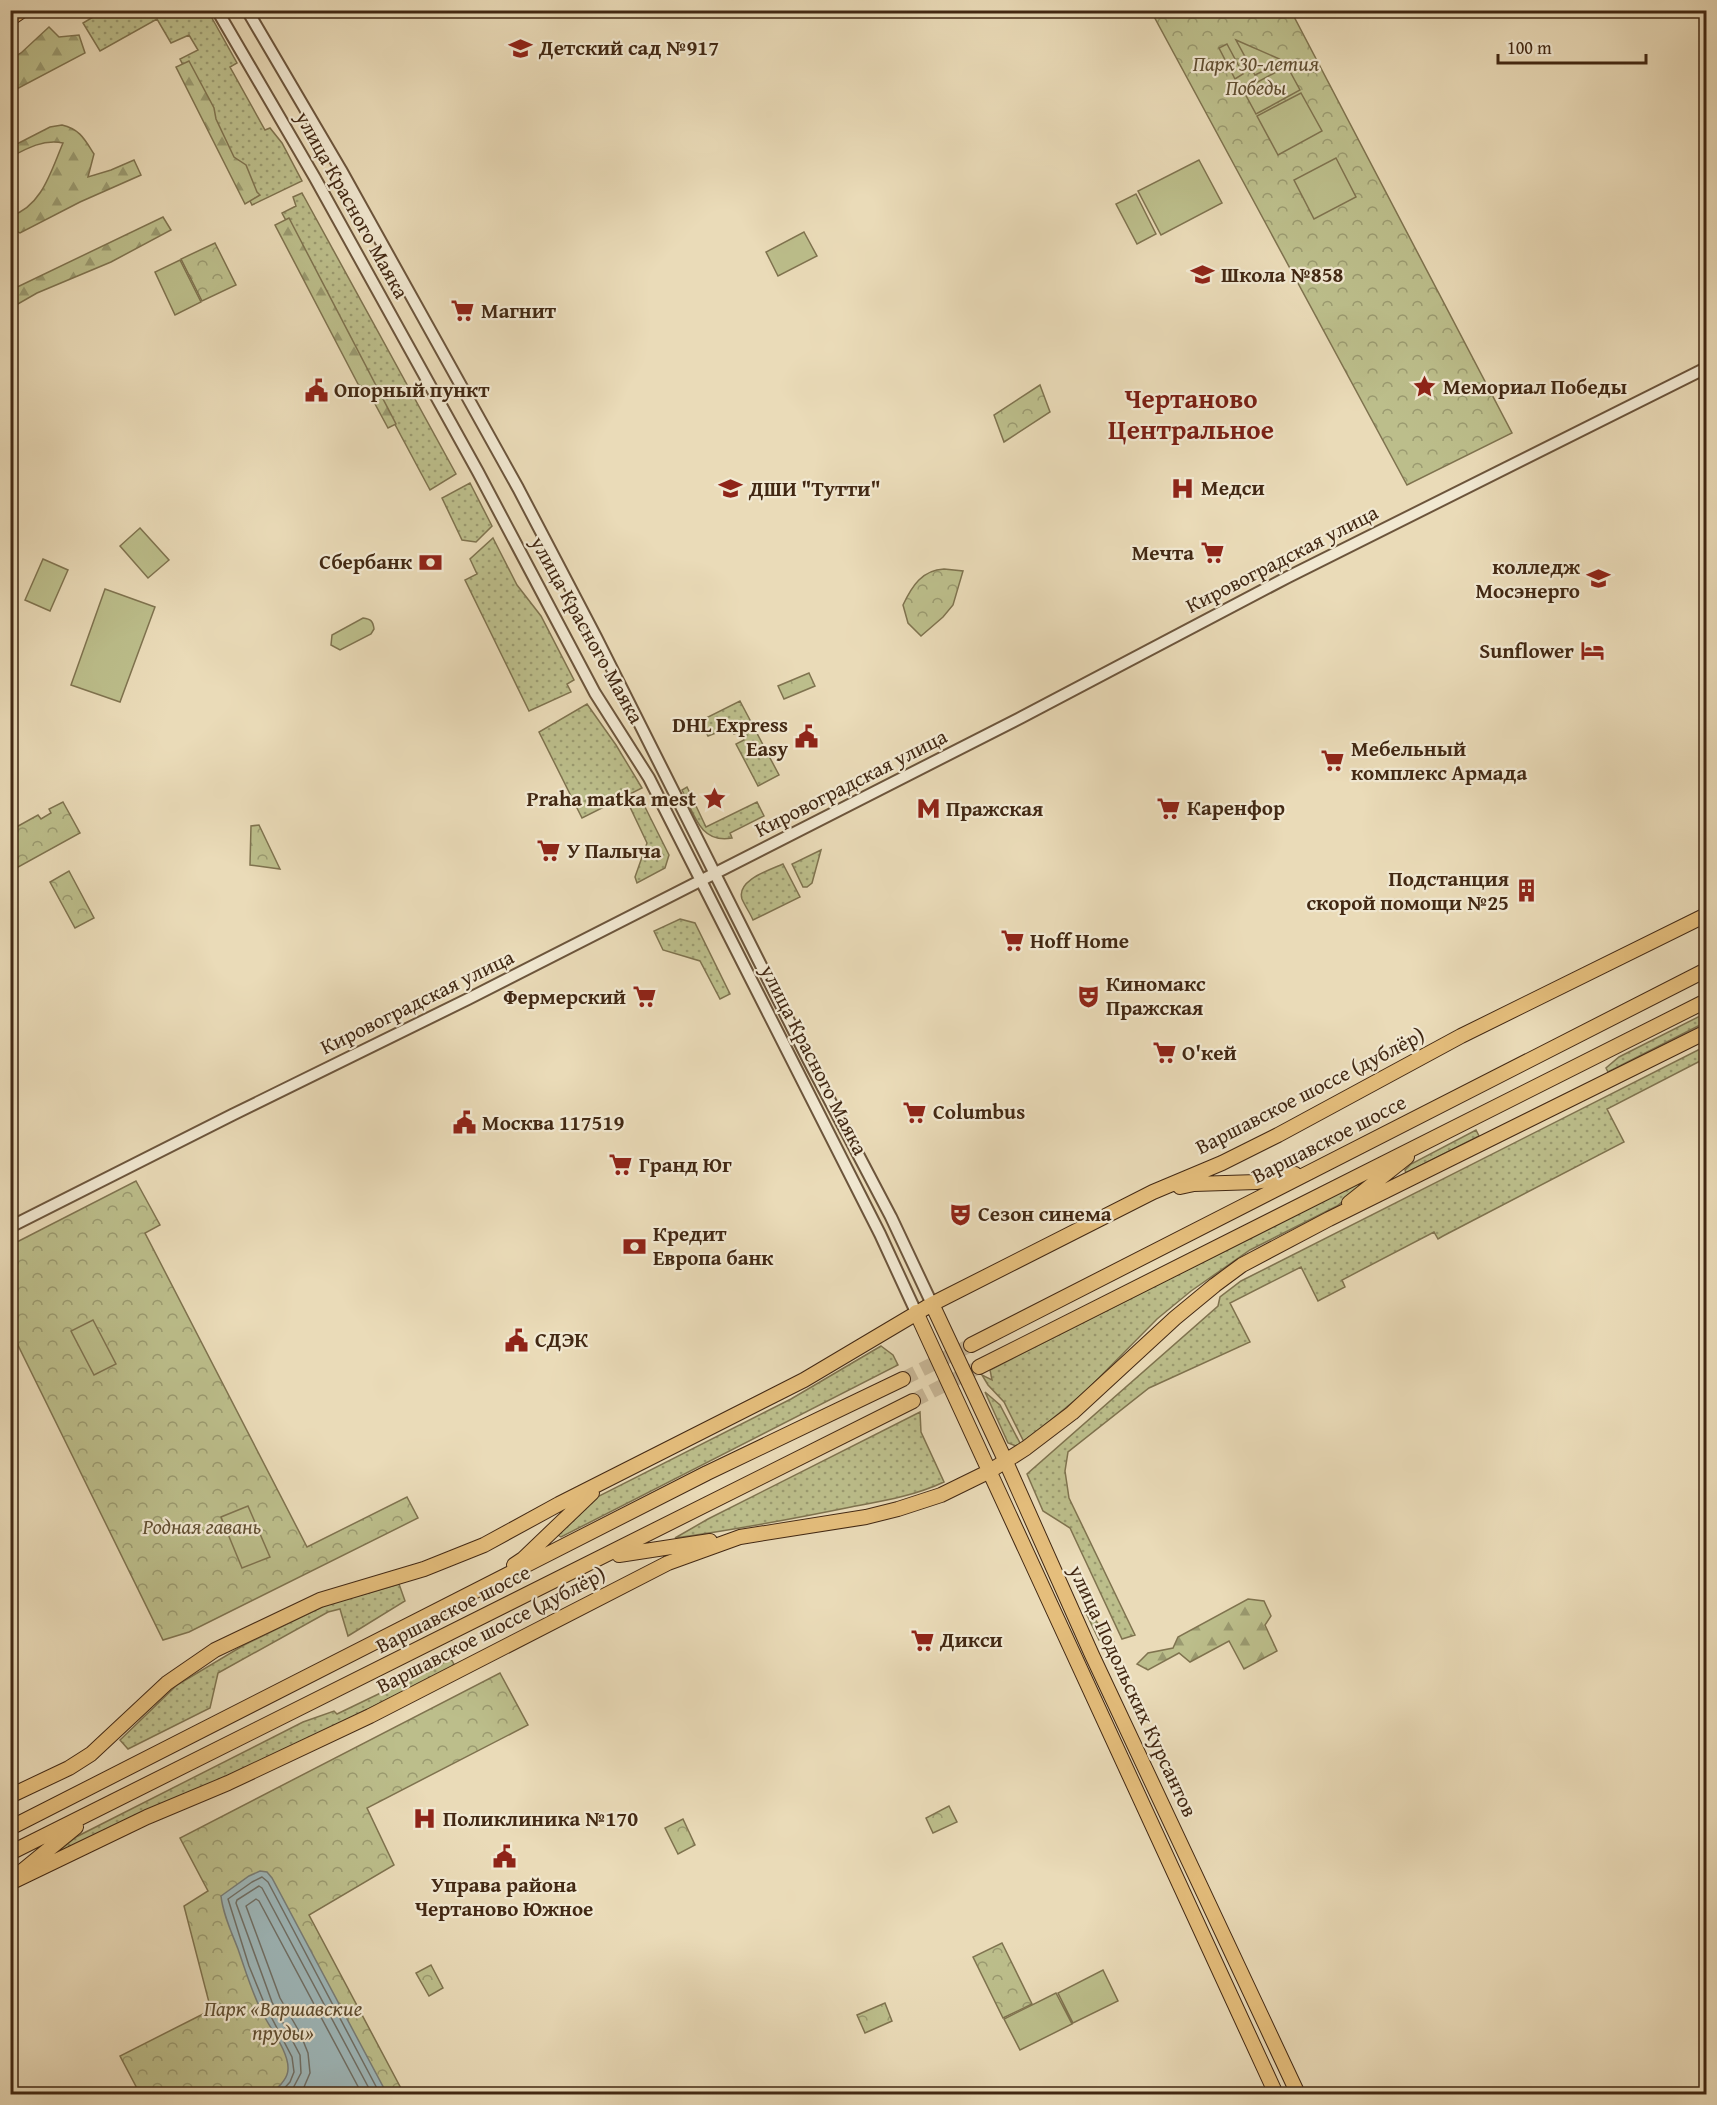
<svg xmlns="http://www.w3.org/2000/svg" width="1717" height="2105" font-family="'Gentium Book Plus',serif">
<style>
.grass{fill:url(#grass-dots);stroke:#7f734f;stroke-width:1.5}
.forest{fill:url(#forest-firs);stroke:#7f734f;stroke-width:1.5}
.park{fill:url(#park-crowns);stroke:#7f734f;stroke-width:1.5}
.pitch{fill:#bcbe8b;stroke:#7f734f;stroke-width:1.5}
.water{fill:#9eb8bb;stroke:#797e78;stroke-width:1.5}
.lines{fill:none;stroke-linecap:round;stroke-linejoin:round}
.shore{stroke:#707067;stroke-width:1.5}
.major-tunnel{stroke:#c8b797;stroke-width:14;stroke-dasharray:14 7;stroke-linecap:butt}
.minor-casing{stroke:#6c553c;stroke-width:14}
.major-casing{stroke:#422813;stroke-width:16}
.minor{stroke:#f1e8d1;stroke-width:10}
.major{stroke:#e5be7c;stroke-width:14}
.labels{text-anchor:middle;stroke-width:4.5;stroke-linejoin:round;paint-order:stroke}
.poi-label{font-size:21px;font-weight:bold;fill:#422813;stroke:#f1e8d1;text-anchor:start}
.park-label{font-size:21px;font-style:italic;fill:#604e31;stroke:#f1e8d1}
.street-label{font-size:21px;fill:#422813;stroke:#f1e8d1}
.district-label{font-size:27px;font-weight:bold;fill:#7a1f14;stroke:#f1e8d1}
</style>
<defs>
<pattern id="grass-dots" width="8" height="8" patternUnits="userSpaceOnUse" patternTransform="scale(1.5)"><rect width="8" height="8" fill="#bcbe8b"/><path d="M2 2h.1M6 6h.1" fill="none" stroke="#9a9a70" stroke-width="1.8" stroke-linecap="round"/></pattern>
<pattern id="forest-firs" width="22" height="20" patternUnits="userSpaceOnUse" patternTransform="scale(1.5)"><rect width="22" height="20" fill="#bcbe8b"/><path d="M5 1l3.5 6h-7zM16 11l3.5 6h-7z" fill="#9a9a70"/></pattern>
<pattern id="park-crowns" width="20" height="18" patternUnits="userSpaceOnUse" patternTransform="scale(1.5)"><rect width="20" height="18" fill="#bcbe8b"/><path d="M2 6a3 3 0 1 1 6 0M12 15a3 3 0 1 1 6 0" fill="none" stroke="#9a9a70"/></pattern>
</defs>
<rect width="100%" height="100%" fill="#eadbb8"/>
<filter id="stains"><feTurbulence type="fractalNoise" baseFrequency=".00333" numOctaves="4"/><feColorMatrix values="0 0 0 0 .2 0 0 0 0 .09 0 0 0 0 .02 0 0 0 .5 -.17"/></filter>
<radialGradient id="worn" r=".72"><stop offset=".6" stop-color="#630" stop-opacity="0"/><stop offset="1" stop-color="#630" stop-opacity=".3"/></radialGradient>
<!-- grass -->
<path class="grass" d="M103,11H208L237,63L230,67L265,130L270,128L282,143L302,181L252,205L180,59L198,50L189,35L171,43L157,19L100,51L83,23Z
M302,193L456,474L430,490L282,213L296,206L293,197Z
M470,483L492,526L476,542L462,540L442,498Z
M493,538L517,585L541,616L574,680L567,684L571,692L529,711L465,580L477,574L470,559Z
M740,701L779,775L758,786L736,744L744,740L739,732L734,734L731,727L708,736L700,721Z
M587,704L616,745L642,788L582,818L539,732Z
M687,787L706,827L757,802L764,816L730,833L732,838C700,844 694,814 682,790Z
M642,801L669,855L665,868L637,883L635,877L647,843L630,807Z
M821,850L812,883L807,887H803L792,864Z
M783,864L800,897L753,920C750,913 745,906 742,899C736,880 770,870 783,864Z
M680,919L695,923L730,994L720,999L700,961L663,950L654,931Z
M1706,1013V1022L1608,1072L1606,1068L1619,1057Z
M1706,1046V1058L1607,1109L1624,1142L1443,1236L1438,1239L1434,1232L1342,1280L1345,1287L1318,1301L1301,1267L1230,1303L1250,1342L1149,1388L1068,1452L1065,1471L1069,1498L1135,1635L1122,1639L1070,1528L1043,1511L1027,1474L1218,1306L1220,1297L1241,1281Z
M1476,1130L1479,1136L1406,1173L1405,1170L1411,1164Z
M1357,1183L1360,1187L1337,1206L1250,1250L1191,1291L1157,1319L1085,1392L1024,1442L1004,1402L988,1385L982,1375L992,1380L990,1370Z
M881,1346L893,1355L898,1365L561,1537L558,1535L597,1497L791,1399Z
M985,1392L1000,1405L1021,1445L1016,1446L1008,1443Z
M920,1412L921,1432L944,1482C914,1496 883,1501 851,1507C792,1519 734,1530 675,1538L708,1519Z
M399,1584L405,1601L348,1636L340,1609L328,1612L218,1673L210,1708L128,1749L120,1740L177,1685L244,1645L326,1605Z
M1081,1594L1091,1615L1113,1641L1099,1640L1087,1615Z
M451,1659L455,1666L226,1780L61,1852L60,1850L76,1837L303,1722L334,1711L337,1714Z"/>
<!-- forest -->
<path class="forest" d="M49,27L59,37L79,35L85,53L11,92V59L21,53Z
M189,61L214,108L216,119L234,157L246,165L257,192L260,195L245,204L176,67Z
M62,125C80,129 85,140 94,154L88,177L111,170L134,160L141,175L80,202L20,233L11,229V216C42,206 51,171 63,143C44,139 27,148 11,157V147L50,127Z
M163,217L171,230L111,262L37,293L11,308V290Z
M289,218L396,424L388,428L368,391L358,384L275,225Z
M1248,1599L1264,1601L1271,1616L1265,1625L1277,1651L1244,1669L1229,1641L1190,1662L1179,1653L1148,1670L1137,1664L1148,1653L1173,1648L1178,1637Z"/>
<!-- park -->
<path class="park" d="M1151,11H1291L1512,433L1407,485Z
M215,243L236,285L202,301L181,259Z
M1040,385L1050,412L1004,442L994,415Z
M944,569L963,571L953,605L943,617L921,636L908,623L903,605C912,586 922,570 944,569Z
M809,673L815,686L784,699L778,686Z
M63,802L80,833L11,871V830L38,815L41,819L51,813L49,809Z
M259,825L280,869L250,865L251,826Z
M69,871L94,918L75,928L50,882Z
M136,1181L160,1225L145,1233L307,1547L407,1497L418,1518L189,1632L163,1640L11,1331V1245Z
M500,1673L528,1725L367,1808L394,1865L309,1915L404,2094H140L120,2056L211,2010L184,1906L208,1891L180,1838Z
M949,1806L957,1822L933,1833L926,1818Z
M683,1819L695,1845L678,1854L665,1828Z
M1002,1943L1032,2004L1003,2018L973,1957Z
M431,1965L443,1988L429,1996L416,1973Z
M885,2003L892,2021L865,2033L857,2015Z"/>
<!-- pitch -->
<path class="pitch" d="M1236,40L1284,61L1255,75Z
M1227,44L1243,74L1235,79L1219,48Z
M1287,66L1300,90L1256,114L1243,90Z
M1301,93L1322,131L1278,155L1257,116Z
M1336,158L1356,197L1314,219L1294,180Z
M1199,160L1222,203L1161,235L1138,191Z
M1136,194L1156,234L1137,244L1116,204Z
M804,232L817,256L778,276L766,252Z
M180,260L201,302L175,315L155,272Z
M140,528L169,560L148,578L120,546Z
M43,559L68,570L50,611L25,600Z
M105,589L155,607L120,702L71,685Z
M363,618C371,619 373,621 374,629L371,634L340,650L331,645L332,635Z
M93,1320L116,1364L94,1375L71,1331Z
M248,1506L270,1557L242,1568L221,1517Z
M1103,1970L1118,2001L1073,2023L1058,1993Z
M1056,1993L1072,2024L1020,2050L1004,2019Z"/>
<!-- water -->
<path class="water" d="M260,1871L267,1872L272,1878L387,2094H270C278,2088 288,2079 288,2069C289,2051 268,2026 261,2010C251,1990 245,1969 238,1949C231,1931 223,1914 221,1896L249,1876Z"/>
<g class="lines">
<!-- shore -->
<path class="shore" d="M279,2094L290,2082L294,2072L292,2057L265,2005L249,1966L228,1899L252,1882L262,1877L268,1882L380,2094
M290,2094L301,2073L300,2055L272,2002L236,1903L237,1900L259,1886L262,1888L372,2094
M301,2094L310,2073L308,2053L300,2033L280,1998L246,1906L256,1899L259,1901L362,2094"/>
<!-- major-tunnel -->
<path class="major-tunnel" d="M903,1379L971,1345
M913,1401L979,1367"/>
<defs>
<path id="minor" d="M217,10L315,178L478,472L595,693L649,778L880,1234L916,1312
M247,10L341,170L518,488L596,637L809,1061L891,1217L932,1304
M10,1227L232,1115L468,999L1022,717L1288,577L1706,368"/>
<path id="major" d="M10,19L23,10
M1180,1187L1194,1184L1257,1182L1295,1174
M1349,1203L1407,1157
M932,1304L1006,1462L1092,1655L1298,2094
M916,1312L1276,2094
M971,1345L1706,970
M979,1367L1706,1001
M619,1555L710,1541
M514,1565L523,1559L592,1493
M10,1796L69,1768L91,1754L167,1683L215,1650L320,1600L424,1569L484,1545L559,1504L804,1380L932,1304L1153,1192L1222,1163L1278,1135L1461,1036L1706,915
M10,1828L707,1473L903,1379
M10,1853L913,1401
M21,1872L76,1827
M10,1883L147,1817L228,1783L370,1716L668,1563L740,1537L866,1517L898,1509L941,1495L990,1471L1026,1448L1072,1413L1175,1318L1215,1285L1242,1265L1329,1219L1706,1032"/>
</defs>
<!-- minor casing -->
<use href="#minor" class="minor-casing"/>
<!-- major casing -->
<use href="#major" class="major-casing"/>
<!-- minor -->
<use href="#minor" class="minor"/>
<!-- major -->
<use href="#major" class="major"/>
</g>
<!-- icons -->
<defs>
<symbol id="school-bare" viewBox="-9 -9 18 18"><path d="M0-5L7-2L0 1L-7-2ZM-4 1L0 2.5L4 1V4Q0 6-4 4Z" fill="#8f2418" stroke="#f1e8d1" stroke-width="2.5" paint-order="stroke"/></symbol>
<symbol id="supermarket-bare" viewBox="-9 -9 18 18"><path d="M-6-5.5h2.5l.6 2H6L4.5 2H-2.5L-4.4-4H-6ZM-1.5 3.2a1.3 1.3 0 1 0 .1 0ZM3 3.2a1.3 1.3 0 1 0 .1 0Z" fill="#8f2418" stroke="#f1e8d1" stroke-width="2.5" paint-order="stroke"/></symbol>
<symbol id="sight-bare" viewBox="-9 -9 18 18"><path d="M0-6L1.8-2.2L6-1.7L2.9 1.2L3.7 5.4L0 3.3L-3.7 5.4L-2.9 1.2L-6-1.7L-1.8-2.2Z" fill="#8f2418" stroke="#f1e8d1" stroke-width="2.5" paint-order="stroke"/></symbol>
<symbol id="civic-bare" viewBox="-9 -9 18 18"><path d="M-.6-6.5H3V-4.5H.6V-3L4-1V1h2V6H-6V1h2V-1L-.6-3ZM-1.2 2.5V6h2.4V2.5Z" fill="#8f2418" stroke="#f1e8d1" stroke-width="2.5" paint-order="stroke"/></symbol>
<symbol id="hospital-bare" viewBox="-9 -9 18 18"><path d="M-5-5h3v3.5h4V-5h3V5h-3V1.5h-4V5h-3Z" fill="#8f2418" stroke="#f1e8d1" stroke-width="2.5" paint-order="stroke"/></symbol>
<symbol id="bank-bare" viewBox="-9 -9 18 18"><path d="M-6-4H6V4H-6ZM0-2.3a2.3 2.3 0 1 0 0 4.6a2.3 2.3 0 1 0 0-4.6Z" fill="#8f2418" stroke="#f1e8d1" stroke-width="2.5" paint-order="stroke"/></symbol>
<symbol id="university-bare" viewBox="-9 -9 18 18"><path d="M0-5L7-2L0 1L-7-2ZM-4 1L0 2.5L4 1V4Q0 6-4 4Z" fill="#8f2418" stroke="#f1e8d1" stroke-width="2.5" paint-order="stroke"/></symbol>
<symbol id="hotel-bare" viewBox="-9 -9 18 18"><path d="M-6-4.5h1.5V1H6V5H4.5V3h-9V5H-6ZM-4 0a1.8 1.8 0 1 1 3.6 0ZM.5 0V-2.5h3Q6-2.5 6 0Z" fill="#8f2418" stroke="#f1e8d1" stroke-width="2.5" paint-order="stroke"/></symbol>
<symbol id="metro-bare" viewBox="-9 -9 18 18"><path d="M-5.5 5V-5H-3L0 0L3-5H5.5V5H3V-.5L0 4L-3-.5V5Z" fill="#8f2418" stroke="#f1e8d1" stroke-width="2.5" paint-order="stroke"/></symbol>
<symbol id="building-bare" viewBox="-9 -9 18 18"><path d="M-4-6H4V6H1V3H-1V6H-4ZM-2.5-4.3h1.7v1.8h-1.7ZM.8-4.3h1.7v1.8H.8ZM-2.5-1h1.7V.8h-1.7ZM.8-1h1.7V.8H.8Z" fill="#8f2418" stroke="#f1e8d1" stroke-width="2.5" paint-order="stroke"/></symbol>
<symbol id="theatre-bare" viewBox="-9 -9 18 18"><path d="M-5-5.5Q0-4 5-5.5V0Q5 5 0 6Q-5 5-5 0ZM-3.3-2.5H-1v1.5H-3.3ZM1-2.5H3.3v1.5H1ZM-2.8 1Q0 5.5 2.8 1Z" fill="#8f2418" stroke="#f1e8d1" stroke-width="2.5" paint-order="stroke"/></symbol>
</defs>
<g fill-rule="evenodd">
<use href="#school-bare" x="504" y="32" width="33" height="33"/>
<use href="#school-bare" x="1186" y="258" width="33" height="33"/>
<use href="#supermarket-bare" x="446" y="294" width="33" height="33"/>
<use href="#sight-bare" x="1408" y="370" width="33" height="33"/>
<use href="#civic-bare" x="300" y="374" width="33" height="33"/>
<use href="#hospital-bare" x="1166" y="472" width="33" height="33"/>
<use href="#school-bare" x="714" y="472" width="33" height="33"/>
<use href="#supermarket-bare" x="1196" y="536" width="33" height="33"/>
<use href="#bank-bare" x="414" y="546" width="33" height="33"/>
<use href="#university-bare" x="1582" y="562" width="33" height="33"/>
<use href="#hotel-bare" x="1576" y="634" width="33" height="33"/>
<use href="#civic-bare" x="790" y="720" width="33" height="33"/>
<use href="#supermarket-bare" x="1316" y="744" width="33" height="33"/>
<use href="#sight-bare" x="698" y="782" width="33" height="33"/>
<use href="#supermarket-bare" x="1152" y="792" width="33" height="33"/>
<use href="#metro-bare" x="912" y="792" width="33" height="33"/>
<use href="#supermarket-bare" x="532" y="834" width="33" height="33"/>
<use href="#building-bare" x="1510" y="874" width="33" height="33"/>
<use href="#supermarket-bare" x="996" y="924" width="33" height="33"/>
<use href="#theatre-bare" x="1072" y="980" width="33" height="33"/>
<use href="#supermarket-bare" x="628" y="980" width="33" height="33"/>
<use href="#supermarket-bare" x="1148" y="1036" width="33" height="33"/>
<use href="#supermarket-bare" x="898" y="1096" width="33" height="33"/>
<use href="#civic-bare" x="448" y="1106" width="33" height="33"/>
<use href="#supermarket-bare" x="604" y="1148" width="33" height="33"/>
<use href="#theatre-bare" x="944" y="1198" width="33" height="33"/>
<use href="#bank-bare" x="618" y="1230" width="33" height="33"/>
<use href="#civic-bare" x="500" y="1324" width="33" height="33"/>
<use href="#supermarket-bare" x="906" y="1624" width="33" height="33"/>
<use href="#hospital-bare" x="408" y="1802" width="33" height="33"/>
<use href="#civic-bare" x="488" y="1840" width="33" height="33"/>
</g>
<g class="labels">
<!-- poi labels -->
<g class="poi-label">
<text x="539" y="55">Детский сад №917</text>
<text x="1221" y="282">Школа №858</text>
<text x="481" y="318">Магнит</text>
<text x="1443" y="394">Мемориал Победы</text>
<text x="334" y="397">Опорный пункт</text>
<text x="1201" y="495">Медси</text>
<text x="749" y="496">ДШИ "Тутти"</text>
<text x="1194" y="560" text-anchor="end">Мечта</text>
<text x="412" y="569" text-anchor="end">Сбербанк</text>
<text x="1580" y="574" text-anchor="end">колледж<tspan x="1580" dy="24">Мосэнерго</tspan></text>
<text x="1574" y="658" text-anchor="end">Sunflower</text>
<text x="788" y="732" text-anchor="end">DHL Express<tspan x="788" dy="24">Easy</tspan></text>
<text x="1351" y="756">Мебельный<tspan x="1351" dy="24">комплекс Армада</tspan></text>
<text x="696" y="806" text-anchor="end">Praha matka mest</text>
<text x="1187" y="815">Каренфор</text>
<text x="946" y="816">Пражская</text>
<text x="567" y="858">У Палыча</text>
<text x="1509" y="886" text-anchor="end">Подстанция<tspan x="1509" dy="24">скорой помощи №25</tspan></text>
<text x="1030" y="948">Hoff Home</text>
<text x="1106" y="991">Киномакс<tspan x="1106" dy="24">Пражская</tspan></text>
<text x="626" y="1004" text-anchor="end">Фермерский</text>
<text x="1182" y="1060">О'кей</text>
<text x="933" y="1119">Columbus</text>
<text x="482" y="1130">Москва 117519</text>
<text x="639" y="1172">Гранд Юг</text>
<text x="978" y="1221">Сезон синема</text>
<text x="653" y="1241">Кредит<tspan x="653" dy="24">Европа банк</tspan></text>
<text x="535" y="1347">СДЭК</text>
<text x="940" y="1647">Дикси</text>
<text x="443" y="1826">Поликлиника №170</text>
<text x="504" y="1892" text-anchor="middle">Управа района<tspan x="504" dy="24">Чертаново Южное</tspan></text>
</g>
<!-- park labels -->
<g class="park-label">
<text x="1256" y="71">Парк 30-летия<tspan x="1256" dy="24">Победы</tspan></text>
<text x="202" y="1534">Родная гавань</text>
<text x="283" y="2016">Парк «Варшавские<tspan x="283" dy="24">пруды»</tspan></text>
</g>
<!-- street labels -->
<g class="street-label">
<text transform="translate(352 205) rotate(61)" y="7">улица Красного Маяка</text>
<text transform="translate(1282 559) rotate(-27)" y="7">Кировоградская улица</text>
<text transform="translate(587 630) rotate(61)" y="7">улица Красного Маяка</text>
<text transform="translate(851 783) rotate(-27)" y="7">Кировоградская улица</text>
<text transform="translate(417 1002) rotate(-26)" y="7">Кировоградская улица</text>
<text transform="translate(814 1060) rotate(63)" y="7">улица Красного Маяка</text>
<text transform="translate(1310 1091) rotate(-27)" y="7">Варшавское шоссе (дублёр)</text>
<text transform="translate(1329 1139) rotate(-27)" y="7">Варшавское шоссе</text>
<text transform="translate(453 1609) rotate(-27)" y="7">Варшавское шоссе</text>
<text transform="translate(491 1630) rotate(-27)" y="7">Варшавское шоссе (дублёр)</text>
<text transform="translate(1133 1691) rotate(65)" y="7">улица Подольских Курсантов</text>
</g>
<!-- district labels -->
<g class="district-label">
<text x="1191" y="408">Чертаново<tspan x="1191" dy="31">Центральное</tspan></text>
</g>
</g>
<!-- margin -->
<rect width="1717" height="2105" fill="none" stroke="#eadbb8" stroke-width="36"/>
<rect x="12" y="12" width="1693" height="2081" fill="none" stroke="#422813" stroke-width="3"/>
<rect x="18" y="18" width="1681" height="2069" fill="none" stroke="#422813" stroke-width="1.5"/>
<!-- scale -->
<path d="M1498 54v9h148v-9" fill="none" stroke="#422813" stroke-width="3"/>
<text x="1507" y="54" font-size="18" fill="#422813" stroke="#f1e8d1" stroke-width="4.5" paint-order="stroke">100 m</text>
<rect width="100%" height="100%" filter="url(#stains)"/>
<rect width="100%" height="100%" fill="url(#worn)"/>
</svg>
